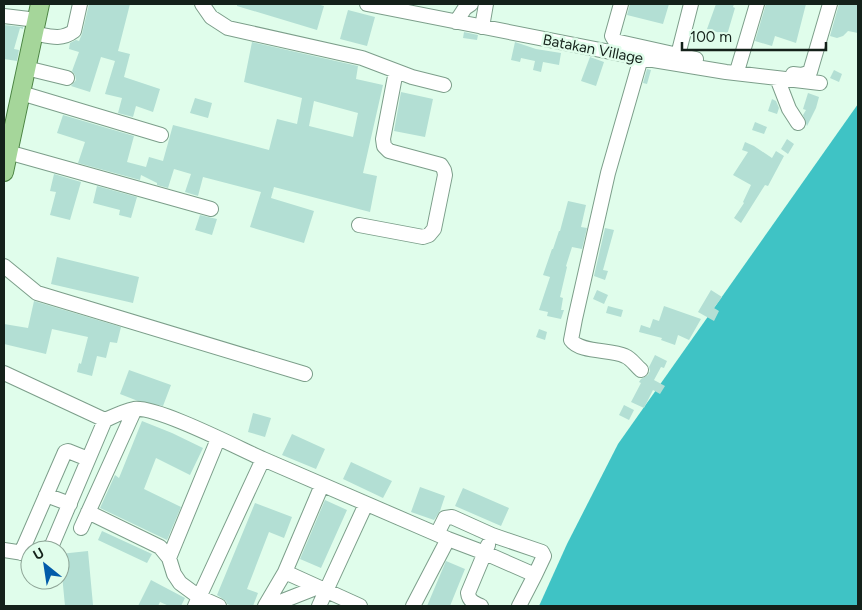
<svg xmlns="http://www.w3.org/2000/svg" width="862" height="610" font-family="Figtree,sans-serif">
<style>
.water{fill:#3fc3c5}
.building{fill:#b3dfd4;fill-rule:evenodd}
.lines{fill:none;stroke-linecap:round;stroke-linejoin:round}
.minor-casing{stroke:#7c9e8a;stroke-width:16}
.major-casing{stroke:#4b8442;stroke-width:20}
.minor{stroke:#fff;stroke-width:14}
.major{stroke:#a5d69a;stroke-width:18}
.labels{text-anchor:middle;stroke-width:5;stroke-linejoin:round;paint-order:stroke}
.street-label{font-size:15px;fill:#14211a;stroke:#e0fdeb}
</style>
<rect width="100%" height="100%" fill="#e0fdeb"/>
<!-- water -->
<path class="water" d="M858,104V606H539L567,544L618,444Z"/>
<!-- building -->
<path class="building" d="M89,4H130L118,51L130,54L124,77L160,89L153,112L136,106L133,117L118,113L122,98L105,94L115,61L101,57L90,92L71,86L76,80L75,75L72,71L79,52L69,49L70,43L76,40L79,41L82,34Z
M237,4H317L324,6L317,30L237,6Z
M630,4H669L663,24L627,15Z
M716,4H734L733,7L735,8L727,35L707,29Z
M766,4H806L796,43L775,36L772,46L755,41Z
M839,4H858V33L848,31L843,36L837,38L830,36Z
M348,10L375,17L367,46L340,39Z
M4,25L23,27V29L20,28L14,49L19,50L17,61L4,59Z
M464,32L478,35L477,40L463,38Z
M252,42L358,66L356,79L383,85L363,173L377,176L370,212L274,187L271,198L314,211L304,243L250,227L261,192L203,177L198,196L185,192L191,174L174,169L168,188L157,185V183L141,175L140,180L78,163L85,142L57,133L63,115L134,136L127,162L146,167L149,157L163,161L173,125L269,150L277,119L297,124L302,98L244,82ZM314,101L358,113L353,137L309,126Z
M515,42L536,49L561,53L559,65L543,62L541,72L533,70L535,61L521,58L520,62L511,60Z
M590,57L604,62L596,86L581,81Z
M647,69L651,70L647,84L643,83Z
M834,70L842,74L839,82L830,78Z
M401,92L433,99L425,137L394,131Z
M808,93L819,97L816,108L807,126L803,115L806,110L803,109Z
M195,98L212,103L208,118L190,113Z
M772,99L776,101L779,108L777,114L768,111Z
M755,122L767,127L764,134L752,130Z
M787,139L794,144L788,154L781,149Z
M745,142L754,146L772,158L776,151L784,156L768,186L765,185L741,223L734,218L744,203L743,202L751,185L733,175L748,152L742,150Z
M54,174L81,182L70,220L50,215L56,192L50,191Z
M97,186L137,197L131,218L119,215L120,210L93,203Z
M568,201L586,205L581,227L587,228L582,249L572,247L566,266L567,267L560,297L563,298L561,310H564L561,319L547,316L548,312L539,310L550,277L543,275L552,249H553L559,231H560Z
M200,215L217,219L212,235L195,230Z
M605,228L614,230L603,270L608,271L605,280L594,276Z
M57,257L139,277L133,303L51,284Z
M597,290L608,295L604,304L593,299Z
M711,290L722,297L714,308L719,311L714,321L698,312Z
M34,301L121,327L117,343L110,342L106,358L97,356L92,376L77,372L79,363L81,364L88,337L52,329L46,354L4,344V324L28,328Z
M608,306L623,310L621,317L606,313Z
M664,306L701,319L689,340L678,335L675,345L661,340L662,338L639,332L641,325L650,328L653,319L659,321Z
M539,329L547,332L545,340L536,337Z
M655,355L667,361L664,368L661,367L654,380L665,386L660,394L653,390L644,408L631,402L641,383L639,382L641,379L648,375L650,371L649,367Z
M129,370L171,385L163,406L138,401L120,394Z
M624,405L634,410L629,420L619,415Z
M253,413L271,418L265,437L248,432Z
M142,421L172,433L203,448L190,475L156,458L144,489L181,507L167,540L100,508L115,475L119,478Z
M292,434L325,449L316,469L282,455Z
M351,462L392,481L383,498L343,479Z
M420,487L445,496L440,511L434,520L411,512Z
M463,488L509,508L501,526L455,506Z
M325,500L347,510L321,568L300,559Z
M255,503L292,517L284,538L269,532L247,589L258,593L253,606H233L227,604L226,601L217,595Z
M102,531L152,554L147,563L98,540Z
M88,551L93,605L65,606L60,554Z
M446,561L465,569L450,606H427Z
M151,580L185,598L181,606H169L160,602L158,606H138Z"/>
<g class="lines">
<defs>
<path id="minor" d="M202,4L211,17L228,28L362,58L412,77L444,85
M367,4L641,58L726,72L820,83
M621,4L612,36L615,41L678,55
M691,4L678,55L696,59
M4,16L37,20
M456,22L465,8L471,4
M482,27L486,4
M33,33C49,36 61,41 74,31L80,4
M641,58L608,173L575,319L571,340C580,353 611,349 625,356C632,359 635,365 641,370
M26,68L67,78
M738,68L757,4
M793,74L802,75L810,72L830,4
M777,78L789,109L798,123
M21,93L161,135
M4,151L211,209
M359,225L423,237L429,235L434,229L445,175L444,170L441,165L389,151L384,146L383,139L396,71
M4,266L37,293L305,374
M4,373L105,420C114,416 124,411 134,409C157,406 238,448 263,459L195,606
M263,459L448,539L485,553L535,575L544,556L542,552L492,535L452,517L445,518L437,534
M46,495L70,504
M88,512L160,547L169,558L174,574L180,583L199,597L219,606
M81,528L135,409
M4,550L30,554
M45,550L52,545L105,420
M21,553L65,452L68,451L88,459
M169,558L218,439
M285,572L322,485
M265,606L285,572L360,606
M270,606L318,587
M319,606L366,504
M413,606L448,539
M481,606C474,603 469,601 468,593L488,545
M519,606L535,575"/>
<path id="major" d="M4,172L40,4"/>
</defs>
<!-- minor casing -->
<use href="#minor" class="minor-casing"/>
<!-- major casing -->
<use href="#major" class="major-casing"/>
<!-- minor -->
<use href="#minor" class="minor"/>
<!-- major -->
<use href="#major" class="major"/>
</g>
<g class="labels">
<!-- street labels -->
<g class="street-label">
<text transform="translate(593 49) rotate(11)" y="5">Batakan Village</text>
</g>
</g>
<!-- border -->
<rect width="862" height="610" fill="none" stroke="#14211a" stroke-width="10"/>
<!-- north arrow -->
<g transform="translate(45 565) rotate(330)"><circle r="24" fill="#e0fdeb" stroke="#8ea597"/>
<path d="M0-4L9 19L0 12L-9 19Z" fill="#015ba9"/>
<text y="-8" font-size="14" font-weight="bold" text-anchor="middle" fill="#14211a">U</text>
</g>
<!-- scale -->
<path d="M682 42v8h144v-8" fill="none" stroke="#14211a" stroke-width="2.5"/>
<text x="690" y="42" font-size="15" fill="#14211a" stroke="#e0fdeb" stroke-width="4" paint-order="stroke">100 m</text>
</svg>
